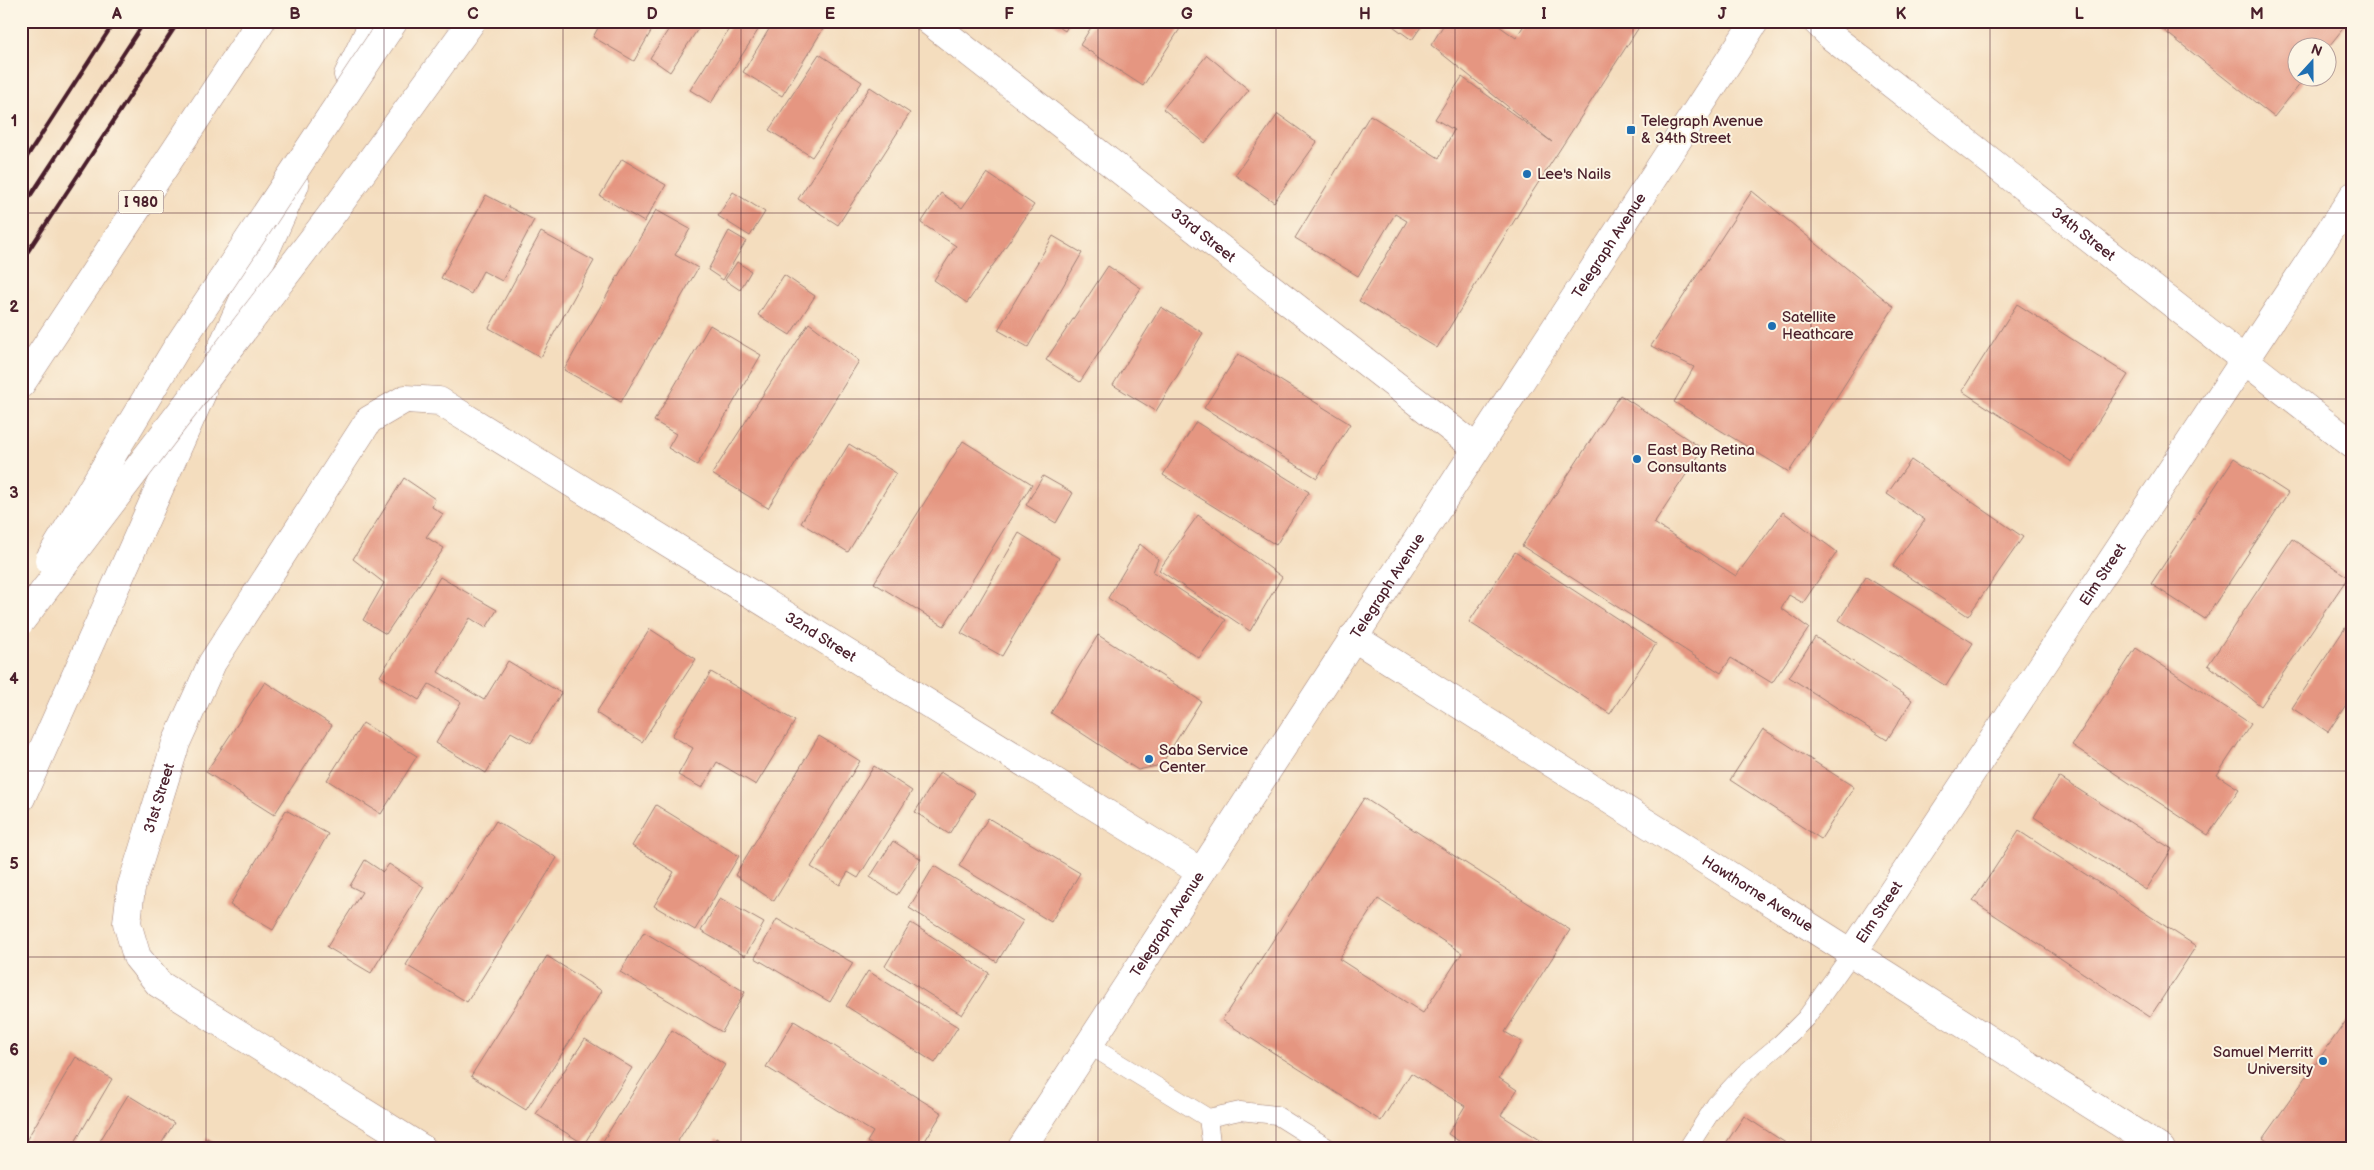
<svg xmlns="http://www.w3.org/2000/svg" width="2374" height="1170" font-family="'Balsamiq Sans',sans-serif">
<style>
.building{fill:#e59681;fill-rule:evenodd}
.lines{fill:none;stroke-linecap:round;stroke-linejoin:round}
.lane-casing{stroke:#9f7e74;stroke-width:19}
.street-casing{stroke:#9f7e74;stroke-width:29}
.secondary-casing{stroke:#9f7e74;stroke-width:29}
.highway-casing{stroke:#9f7e74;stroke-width:29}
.lane{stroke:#fff;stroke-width:18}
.street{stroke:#fff;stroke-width:28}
.secondary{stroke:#fff;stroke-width:28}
.highway{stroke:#fff;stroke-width:28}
.rail{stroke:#4a1f2b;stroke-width:4}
.highway-bridge-casing{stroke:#9f7e74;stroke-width:29;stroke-linecap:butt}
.highway-bridge{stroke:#fff;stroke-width:28}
.grid{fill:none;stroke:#4a1f2b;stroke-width:1;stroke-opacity:0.55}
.poi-dot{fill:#1f6fb2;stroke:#fcf5e5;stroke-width:2}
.labels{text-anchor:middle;stroke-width:4;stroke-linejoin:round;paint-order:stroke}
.shield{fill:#fcf5e5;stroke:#7f5f63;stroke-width:1}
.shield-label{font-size:14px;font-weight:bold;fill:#4a1f2b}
.poi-label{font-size:15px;fill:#4a1f2b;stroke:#fcf5e5;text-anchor:start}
.street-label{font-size:15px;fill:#4a1f2b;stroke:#fcf5e5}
.neatline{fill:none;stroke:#4a1f2b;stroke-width:2}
.grid-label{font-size:16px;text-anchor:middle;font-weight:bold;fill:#4a1f2b}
</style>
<rect width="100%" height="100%" fill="#fcf5e5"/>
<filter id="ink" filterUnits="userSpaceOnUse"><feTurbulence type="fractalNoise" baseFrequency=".02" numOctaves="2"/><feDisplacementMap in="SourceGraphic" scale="10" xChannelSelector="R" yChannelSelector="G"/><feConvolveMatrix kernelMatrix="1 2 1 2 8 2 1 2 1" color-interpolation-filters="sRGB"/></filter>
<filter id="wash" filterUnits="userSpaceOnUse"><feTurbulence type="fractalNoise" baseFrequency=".0096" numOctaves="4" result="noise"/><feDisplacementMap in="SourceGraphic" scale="20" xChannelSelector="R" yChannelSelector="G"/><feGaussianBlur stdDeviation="1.12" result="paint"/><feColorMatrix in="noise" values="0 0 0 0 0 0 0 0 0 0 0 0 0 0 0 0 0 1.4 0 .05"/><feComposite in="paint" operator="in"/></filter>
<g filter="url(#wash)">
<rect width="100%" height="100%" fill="#f4ddbe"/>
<g id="blocks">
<!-- building -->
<path class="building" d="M602,21H657L634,61L593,37Z
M674,21H703L670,72L650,58Z
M734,21H764L711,103L690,90Z
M774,21H828L782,96L743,72Z
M1050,21H1071L1065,31Z
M1095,21H1185L1143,86L1080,45Z
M1386,21H1425L1412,40Z
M1446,21H1492L1516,38L1524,25L1519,21H1643L1522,208L1437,348L1359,301L1407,221L1395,214L1358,276L1295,238L1370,115L1439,158L1454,130L1435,119L1462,77L1552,142L1431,45Z
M2152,21H2349L2326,50V48H2296V78H2305L2274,117Z
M819,54L862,82L812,157L769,130Z
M1207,55L1249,90L1205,143L1163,109Z
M870,87L910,113L838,225L798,199Z
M1278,114L1317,142L1274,202L1235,175Z
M622,159L666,185L644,222L600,196Z
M987,173L1034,205L967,303L934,280L956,246L921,223L941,193L962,208Z
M1752,191L1894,307L1789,472L1674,402L1694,367L1651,346Z
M733,192L765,212L750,236L718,216Z
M486,195L534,220L502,281L483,271L471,294L441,278Z
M656,210L690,229L675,255L698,268L621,402L564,370Z
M729,231L746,241L723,280L708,270Z
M541,232L594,261L541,357L489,328Z
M1053,236L1082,253L1028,347L998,330Z
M737,262L751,271L740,290L725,280Z
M1108,266L1141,288L1080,382L1046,360Z
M784,275L815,296L790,335L758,315Z
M2017,304L2128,375L2072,462L1962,391Z
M1161,307L1203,333L1156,411L1113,385Z
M809,323L859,361L768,508L712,474Z
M710,325L761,355L697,465L668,448L676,434L654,421Z
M1238,354L1350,424L1317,478L1204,408Z
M1620,395L1703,449L1654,523L1736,576L1783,512L1837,552L1803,603L1789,595L1781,608L1809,628L1772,683L1731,658L1721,673L1522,546Z
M1196,422L1309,492L1276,545L1163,475Z
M963,441L1032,484L944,626L874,583Z
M849,444L896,473L848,552L801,523Z
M2234,458L2288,493L2205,619L2151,584Z
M1911,460L2023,537L1968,616L1893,566L1925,520L1887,494Z
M1043,476L1073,493L1056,523L1026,505Z
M404,478L435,499L432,507L443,514L426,537L444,548L386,634L363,620L384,583L353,559Z
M1198,515L1282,577L1250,631L1159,570Z
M1019,533L1059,558L1002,656L961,633Z
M2292,539L2348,577L2261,706L2208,665Z
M1140,544L1158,559L1153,572L1226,620L1199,658L1108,598Z
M1515,552L1656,644L1610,714L1469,622Z
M440,577L497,610L486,628L470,618L438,672L484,700L508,661L561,693L531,743L511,732L486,773L436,743L461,702L429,684L419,700L380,676Z
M1866,577L1973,643L1946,686L1839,620Z
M2353,616V694L2328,732L2292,708Z
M650,629L696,659L642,742L596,713Z
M1098,635L1201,701L1161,765L1138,770L1051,713Z
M1815,637L1912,700L1887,740L1789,677Z
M2136,648L2251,724L2217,775L2239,789L2208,835L2072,745Z
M711,672L795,721L756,785L717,762L702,788L678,775L693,748L672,736Z
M265,682L332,725L274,815L206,772Z
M363,723L417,756L381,814L327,780Z
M1763,729L1854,787L1821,839L1730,780Z
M819,736L860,761L774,901L735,875Z
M874,766L912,791L858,878L848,872L840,885L811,867Z
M940,772L975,793L949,834L915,812Z
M2059,777L2172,849L2146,890L2034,817Z
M1364,798L1570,930L1505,1032L1522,1042L1499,1078L1517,1090L1501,1115L1554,1149H1471L1448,1134L1465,1106L1411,1073L1381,1121L1222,1020ZM1378,899L1462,953L1423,1013L1339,959Z
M656,805L739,856L695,930L654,906L674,872L632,846Z
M286,810L328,834L273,930L230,905Z
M988,818L1080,873L1051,922L959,866Z
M496,821L557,858L467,1002L406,965Z
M2019,831L2196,946L2150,1017L1973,901Z
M893,841L921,859L897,895L870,877Z
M365,860L383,872L389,864L424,887L371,973L327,947L362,892L350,886Z
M934,866L1023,921L997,962L909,908Z
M720,898L764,923L745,956L701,931Z
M777,919L853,963L830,1002L755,958Z
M911,923L989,973L962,1015L885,966Z
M644,932L745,992L722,1032L620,972Z
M547,956L602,991L526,1110L471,1076Z
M868,971L958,1027L935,1063L846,1006Z
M2353,1011V1149H2278L2263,1138Z
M794,1021L942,1113L920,1149H879L867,1142L873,1132L766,1067Z
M672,1030L725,1065L673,1149H598Z
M585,1039L632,1068L584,1144L536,1114Z
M76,1057L112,1079L71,1149H21Z
M128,1095L174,1123L158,1149H95Z
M1744,1116L1795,1149H1722Z
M207,1138L225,1149H200Z
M716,1138L734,1149H709Z"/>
</g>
</g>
<g filter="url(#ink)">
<use href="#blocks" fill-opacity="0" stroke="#9f7e74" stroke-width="1"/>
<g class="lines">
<defs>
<path id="lane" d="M1089,1045L1208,1118L1240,1111L1276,1115L1330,1149
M1208,1118L1211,1142L1214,1149
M1687,1149L1716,1104L1744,1074L1780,1044L1806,1018L1852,953"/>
<g id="street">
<path id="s1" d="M929,21L1476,448"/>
<path id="s2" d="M1816,21L1832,37L2353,445"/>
<path id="s3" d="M1353,637L2161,1149"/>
<path id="s4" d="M1852,953L2353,196"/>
<path id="s5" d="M423,1149L159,984L137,957L127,923L131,888L176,743L212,663L369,420L405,399L439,401L1201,872"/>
</g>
<g id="secondary">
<path id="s6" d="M1021,1149L1755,21"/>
</g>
<path id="highway" d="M348,75L374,21
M219,354L295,185
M21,384L261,21
M21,798L202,393"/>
</defs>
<!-- lane casing -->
<use href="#lane" class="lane-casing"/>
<!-- street casing -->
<use href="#street" class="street-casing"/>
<!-- secondary casing -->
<use href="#secondary" class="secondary-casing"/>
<!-- highway casing -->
<use href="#highway" class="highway-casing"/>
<!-- lane -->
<use href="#lane" class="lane"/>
<!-- street -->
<use href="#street" class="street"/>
<!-- secondary -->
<use href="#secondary" class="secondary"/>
<!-- highway -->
<use href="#highway" class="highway"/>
<!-- rail -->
<path class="rail" d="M21,166L115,21
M21,210L145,21
M21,262L179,21"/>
<defs>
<path id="highway-bridge" d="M49,560L176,349L394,21
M21,621L335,210L472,21"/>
</defs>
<!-- highway-bridge casing -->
<use href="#highway-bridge" class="highway-bridge-casing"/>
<!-- highway-bridge -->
<use href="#highway-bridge" class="highway-bridge"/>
</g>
</g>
<!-- grid -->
<path class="grid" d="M206,21V1149M384,21V1149M563,21V1149M741,21V1149M919,21V1149M1098,21V1149M1276,21V1149M1455,21V1149M1633,21V1149M1811,21V1149M1990,21V1149M2168,21V1149M21,213H2353M21,399H2353M21,585H2353M21,771H2353M21,957H2353"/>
<!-- markers -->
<g class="poi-dot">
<rect x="1626" y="125" width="10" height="10" rx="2.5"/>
<circle cx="1527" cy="174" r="5"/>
<circle cx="1772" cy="326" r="5"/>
<circle cx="1637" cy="459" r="5"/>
<circle cx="1149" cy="759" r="5"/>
<circle cx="2323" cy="1061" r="5"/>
</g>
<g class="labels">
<!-- shield labels -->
<rect class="shield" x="118.5" y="190.5" width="45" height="23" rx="4"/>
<g class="shield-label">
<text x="141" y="207">I 980</text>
</g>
<!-- poi labels -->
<g class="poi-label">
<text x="1641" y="126">Telegraph Avenue<tspan x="1641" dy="17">&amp; 34th Street</tspan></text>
<text x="1537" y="179">Lee's Nails</text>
<text x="1782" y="322">Satellite<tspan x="1782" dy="17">Heathcare</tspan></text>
<text x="1647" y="455">East Bay Retina<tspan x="1647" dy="17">Consultants</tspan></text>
<text x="1159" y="755">Saba Service<tspan x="1159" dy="17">Center</tspan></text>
<text x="2313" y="1057" text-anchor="end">Samuel Merritt<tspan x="2313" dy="17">University</tspan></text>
</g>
<!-- street labels -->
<g class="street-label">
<text dy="5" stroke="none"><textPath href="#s2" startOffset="342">34th Street</textPath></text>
<text dy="5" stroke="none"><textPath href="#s1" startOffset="348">33rd Street</textPath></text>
<text dy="5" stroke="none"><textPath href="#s6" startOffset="1078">Telegraph Avenue</textPath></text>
<text dy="5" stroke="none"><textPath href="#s4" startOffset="454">Elm Street</textPath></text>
<text dy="5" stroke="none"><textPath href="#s6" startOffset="672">Telegraph Avenue</textPath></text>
<text dy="5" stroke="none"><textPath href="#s5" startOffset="1470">32nd Street</textPath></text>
<text dy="5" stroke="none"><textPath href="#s5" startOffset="511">31st Street</textPath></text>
<text dy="5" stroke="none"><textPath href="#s3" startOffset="479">Hawthorne Avenue</textPath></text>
<text dy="5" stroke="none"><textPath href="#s4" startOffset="49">Elm Street</textPath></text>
<text dy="5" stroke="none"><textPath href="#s6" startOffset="268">Telegraph Avenue</textPath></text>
</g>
</g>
<!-- margin -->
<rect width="2374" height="1170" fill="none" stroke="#fcf5e5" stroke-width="55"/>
<!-- north arrow -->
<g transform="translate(2312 62) rotate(21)"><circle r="24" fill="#fcf5e5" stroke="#b59f9b"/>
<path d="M0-4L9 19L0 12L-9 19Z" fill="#1f6fb2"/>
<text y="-8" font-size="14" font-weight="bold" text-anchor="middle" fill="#4a1f2b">N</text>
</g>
<rect x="28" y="28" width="2318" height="1114" class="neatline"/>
<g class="grid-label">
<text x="117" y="19">A</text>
<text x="295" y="19">B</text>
<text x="473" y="19">C</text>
<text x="652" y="19">D</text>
<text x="830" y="19">E</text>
<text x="1009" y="19">F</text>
<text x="1187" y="19">G</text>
<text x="1365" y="19">H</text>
<text x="1544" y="19">I</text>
<text x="1722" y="19">J</text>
<text x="1901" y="19">K</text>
<text x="2079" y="19">L</text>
<text x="2257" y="19">M</text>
<text x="14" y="126">1</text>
<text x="14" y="312">2</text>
<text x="14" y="498">3</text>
<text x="14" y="684">4</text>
<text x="14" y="869">5</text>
<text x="14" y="1055">6</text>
</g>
</svg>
